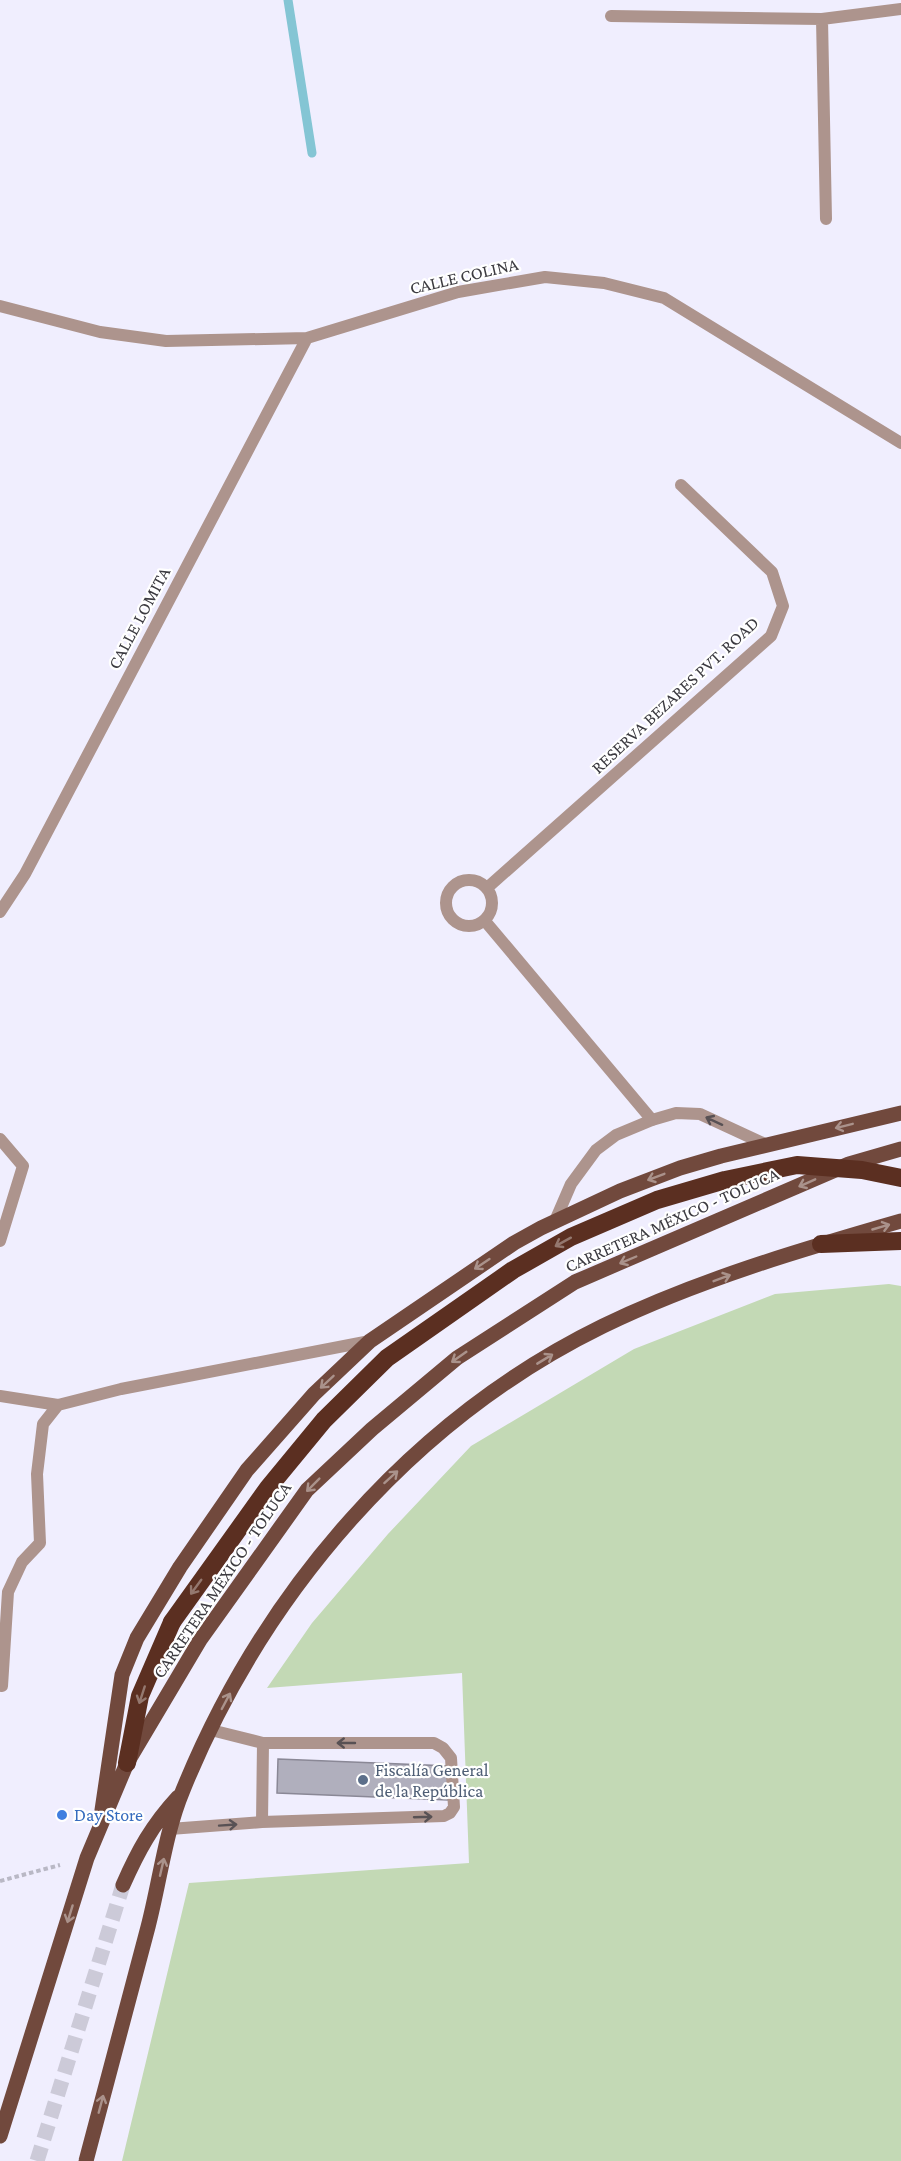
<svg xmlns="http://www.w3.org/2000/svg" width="901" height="2161" font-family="'Crimson Pro',serif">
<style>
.green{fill:#c3d9b5}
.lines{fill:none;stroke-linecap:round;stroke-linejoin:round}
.stream{stroke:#84c5d4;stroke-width:9}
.building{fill:#b0afbd;stroke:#8a8896;stroke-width:1.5}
.primary-tunnel{stroke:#cccad8;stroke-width:15;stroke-dasharray:15 8;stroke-linecap:butt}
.path{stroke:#b9b8c5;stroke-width:4;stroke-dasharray:4.5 3;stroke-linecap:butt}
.service{stroke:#ad948d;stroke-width:12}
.minor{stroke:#ad948d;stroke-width:12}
.primary{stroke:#71493d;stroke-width:15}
.motorway{stroke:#5b2f21;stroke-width:18}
.motorway-bridge{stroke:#5b2f21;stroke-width:18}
.oneway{stroke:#585154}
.oneway2{stroke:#aa928b}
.oneway3{stroke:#94786f}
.service-dot{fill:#5c6f8a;stroke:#fff;stroke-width:2}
.shop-dot{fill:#3f7fe0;stroke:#fff;stroke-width:2}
.labels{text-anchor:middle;stroke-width:4.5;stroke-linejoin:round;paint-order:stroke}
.street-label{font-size:18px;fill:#3c3b41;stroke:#fff}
.service-label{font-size:18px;fill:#4e5e75;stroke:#fff;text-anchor:start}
.shop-label{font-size:18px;fill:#366cbe;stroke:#fff;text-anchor:start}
</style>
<rect width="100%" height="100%" fill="#f0eefe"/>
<!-- green -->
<path class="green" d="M889,1284L901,1286V2161H122L189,1883L469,1863L462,1673L267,1688L312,1623L388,1534L471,1446L634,1349L775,1294Z"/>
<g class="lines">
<!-- stream -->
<path class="stream" d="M288,0L312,153"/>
</g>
<!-- building -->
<path class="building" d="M278,1759L450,1766L448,1800L277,1793Z"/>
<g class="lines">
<!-- primary-tunnel -->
<path class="primary-tunnel" d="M37,2161L123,1885"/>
<!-- path -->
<path class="path" d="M0,1881L60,1865"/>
<!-- service -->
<path class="service" d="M0,1139L23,1166L0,1241
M555,1221L571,1184L596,1150L616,1135L652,1120L676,1113L700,1114L767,1145
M0,1396L58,1405L121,1389L370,1341
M2,1686L8,1592L22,1562L40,1543L37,1474L43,1424L58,1405
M262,1822L263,1743
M170,1829L262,1822L444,1816L450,1813L454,1807L451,1758L443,1748L434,1743H263L211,1730"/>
<!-- minor -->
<path class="minor" d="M611,16L822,19L901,9
M822,19L826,219
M0,306L100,332L166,341L307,338L458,292L545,277L604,283L664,298L901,443
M446 903a23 23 0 1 1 46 0a23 23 0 1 1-46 0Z
M487,888L771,636L783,606L772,572L681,485
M0,912L25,874L307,338
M485,921L652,1120"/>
<!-- primary -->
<path class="primary" d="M102,1810L122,1675L137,1638L180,1567L247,1470L314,1394L370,1341L514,1243L541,1228L620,1191L680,1168L721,1156L901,1113
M123,1885C138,1851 152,1825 178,1797
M0,2136L87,1858L127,1763L200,1640L307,1490L372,1429L457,1358L575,1282L849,1164L901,1149
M86,2161C107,2083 128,2005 148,1927C160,1881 165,1833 183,1790C263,1593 411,1420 603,1326C698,1280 800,1250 901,1221"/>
<!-- motorway -->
<path class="motorway" d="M821,1244L901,1241
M127,1763L140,1696L172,1622"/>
<!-- motorway-bridge -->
<path class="motorway-bridge" d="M172,1622L268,1488L324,1420L387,1358L513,1270L571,1237L657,1200L725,1180L797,1165L862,1170L901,1178"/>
</g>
<!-- one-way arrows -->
<defs><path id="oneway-shaft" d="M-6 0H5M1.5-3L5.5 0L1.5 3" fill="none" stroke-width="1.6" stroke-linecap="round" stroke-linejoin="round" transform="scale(1.5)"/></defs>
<g class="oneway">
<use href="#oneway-shaft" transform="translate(714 1121) rotate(-155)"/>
<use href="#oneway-shaft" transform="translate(346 1743) rotate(-180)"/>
<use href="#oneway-shaft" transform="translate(423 1817) rotate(-2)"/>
<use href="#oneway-shaft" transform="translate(228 1825) rotate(-4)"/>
</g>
<g class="oneway2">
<use href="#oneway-shaft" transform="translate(844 1126) rotate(166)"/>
<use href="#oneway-shaft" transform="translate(656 1177) rotate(159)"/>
<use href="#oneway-shaft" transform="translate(807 1183) rotate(156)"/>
<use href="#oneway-shaft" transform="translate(881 1227) rotate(-16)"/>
<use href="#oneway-shaft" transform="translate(628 1260) rotate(157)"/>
<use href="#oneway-shaft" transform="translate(482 1264) rotate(146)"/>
<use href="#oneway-shaft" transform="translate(722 1278) rotate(-21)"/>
<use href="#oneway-shaft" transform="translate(459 1357) rotate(145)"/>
<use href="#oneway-shaft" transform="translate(545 1359) rotate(-31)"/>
<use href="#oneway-shaft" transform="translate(327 1382) rotate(137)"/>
<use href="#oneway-shaft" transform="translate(391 1477) rotate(-42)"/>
<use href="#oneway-shaft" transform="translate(313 1485) rotate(135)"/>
<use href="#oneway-shaft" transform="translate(226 1701) rotate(-62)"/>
<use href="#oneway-shaft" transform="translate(162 1867) rotate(-77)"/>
<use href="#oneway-shaft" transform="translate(70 1914) rotate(107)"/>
<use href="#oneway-shaft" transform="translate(101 2104) rotate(-75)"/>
</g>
<g class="oneway3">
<use href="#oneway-shaft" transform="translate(563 1242) rotate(151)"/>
<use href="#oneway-shaft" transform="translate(196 1587) rotate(126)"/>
<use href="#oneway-shaft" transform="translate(142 1695) rotate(108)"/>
</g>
<!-- markers -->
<circle class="service-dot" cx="363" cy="1780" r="6"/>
<circle class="shop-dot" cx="62" cy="1815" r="6"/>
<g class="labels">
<!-- street labels -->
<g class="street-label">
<text transform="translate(464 276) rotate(-13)" y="6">CALLE COLINA</text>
<text transform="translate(139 618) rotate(-62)" y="6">CALLE LOMITA</text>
<text transform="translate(675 695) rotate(-43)" y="6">RESERVA BEZARES PVT. ROAD</text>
<text transform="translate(672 1220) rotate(-24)" y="6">CARRETERA MÉXICO - TOLUCA</text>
<text transform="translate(222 1580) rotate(-56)" y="6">CARRETERA MÉXICO - TOLUCA</text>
</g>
<!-- service labels -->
<g class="service-label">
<text x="375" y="1776">Fiscalía General<tspan x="375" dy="21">de la República</tspan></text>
</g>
<!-- shop labels -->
<g class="shop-label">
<text x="74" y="1821">Day Store</text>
</g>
</g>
</svg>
